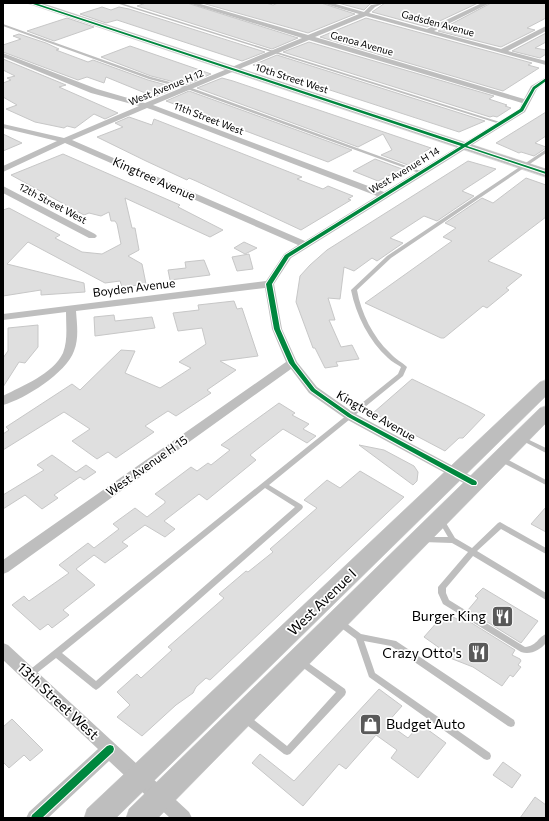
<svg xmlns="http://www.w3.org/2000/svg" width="549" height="821" font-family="Commissioner,sans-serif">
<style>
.building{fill:#dfdfdf;stroke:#c7c7c7}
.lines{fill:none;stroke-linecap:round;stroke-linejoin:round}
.primary-casing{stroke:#dbdbdb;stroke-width:1}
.service{fill:#bebebe;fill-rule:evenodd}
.minor{fill:#bebebe;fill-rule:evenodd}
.primary{fill:#bebebe;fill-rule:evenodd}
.cycleway-casing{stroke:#fff;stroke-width:2}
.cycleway{fill:#00873e;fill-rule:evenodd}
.labels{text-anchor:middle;stroke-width:3.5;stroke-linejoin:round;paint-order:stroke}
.far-street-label{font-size:10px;fill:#000;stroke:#fff}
.street-label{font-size:12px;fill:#000;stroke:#fff}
.near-street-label{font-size:14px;fill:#000;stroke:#fff}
.near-poi-label{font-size:14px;fill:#000;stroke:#fff;text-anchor:end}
</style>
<rect width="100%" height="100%" fill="#fff"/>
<!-- building -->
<path class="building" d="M146,3H187L298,38L272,49L137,6Z
M202,3H266L273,5L278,3H321L355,14L308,33Z
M338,3H374L370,4L364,10Z
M385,3H478L427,27L372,12Z
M491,3H546V18L527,28L535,30L501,47L438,31Z
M102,7L111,10L119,7L129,9L265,52L242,61L117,20L106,23L80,14Z
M67,18L94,27L54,41L27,31Z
M366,18L532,63L528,65L539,68L503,91L320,37Z
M546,33V42L535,48L546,50V54L540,58L512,51Z
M19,34L46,43L59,49L56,50L88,62L93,60L148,80L177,88L155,97L106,77L104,83L87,77L78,80L3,52V45L21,39L13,36Z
M309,42L494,96L489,99L507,105L505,106L511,108L497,117L493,116L490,117L283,52Z
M130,46L194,68L211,74L186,85L151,76L101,57Z
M277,55L485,121L459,132L253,65Z
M3,59L66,85L59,87L118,113L105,119L94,114L75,128L67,126L64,128L35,122L6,109L17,105L3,97V83L11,80L7,78L15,76L3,70Z
M222,78L233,81L431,148L424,152L427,153L408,165L381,155L392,150L383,134L358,147L197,88Z
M189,91L352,150L328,162L166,101Z
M546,112V136L535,143L546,147V148L534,156L521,152L519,153L496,143Z
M129,117L152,125L154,119L302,177L297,179L323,189L328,186L353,196L348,199L351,200L301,230L196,181L189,178L187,180L146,161L97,137L123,127L115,123Z
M3,134L22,143L3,151Z
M63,154L180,205L178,207L223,230L210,237L125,198L132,228H135L139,250L128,256L142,264L146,284L122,287L120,281L105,283L28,242L7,264L84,283L85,292L41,295V290L3,296V210L9,208L60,235L55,238L82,252L102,254L121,244L117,224L115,221H111L109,212L101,216L89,213L84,215L11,175Z
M375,159L402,169L378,181L353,171Z
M468,161L496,169L462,191L474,196L437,221L424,216L390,238L403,243L377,261L372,258L354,271L344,267L340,299L328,298L335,320H329L341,347L352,345L359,359L336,362L338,366L325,368L315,348H313L296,302L300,276L310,265L327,250Z
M526,178L546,185V217L488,261L522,275L506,288L509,290L487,308L483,306L444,338H441L365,303L452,241L443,237L456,228L445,223L482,198L493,203Z
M244,242L257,248L245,254L234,248Z
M249,254L253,269L237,271L232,257Z
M204,260L210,275L170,280L168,270L186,268L185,262Z
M234,301L237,309L242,308L258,356L220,361L236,370L207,390L211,393L176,416L168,411L145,426L154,432L116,458L108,452L97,459L72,441L90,429L64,412L3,450V434L9,430L6,427L72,384L80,390L121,350L135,351L125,373L160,388L191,368L179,362L206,344L202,328L178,331L173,313L199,310L198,305Z
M114,315L115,321L152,317L155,328L95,336L94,317Z
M38,325V347L25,363L19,362L3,387V358L8,351V328Z
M412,379L468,406L485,415L463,438H459L445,451L373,413Z
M279,403L295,413L292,415L309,424L303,429L316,436L307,443L283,429L250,455L256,460L207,500L199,494L164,521L175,529L165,537L145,525L122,542L128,546L105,563L94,555L76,569L95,585L63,610L69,615L52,628L48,624L40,630L12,605L24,596L29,601L69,573L59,565L88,543L94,548L119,529L113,524L135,508L147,517L165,503V501L155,494L191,467L197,471L208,463L211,465L230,450L221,445Z
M359,445L384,450L414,466L418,472L417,481L413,485Z
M52,455L76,472L86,465L96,472L84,480L80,477L54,495L58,498L42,509L25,495L3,509V495L44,470L37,465Z
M360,471L404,497L210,680L206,678L196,687L193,693L176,705L142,736L117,717L130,705L117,692L137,674L141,678L172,650L168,647L224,598L219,594L246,571L248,572L273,552L270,549L317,508L304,500L327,480L340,488Z
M546,507V532L531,524Z
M483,588L538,621L521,643L468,610L478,598L475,596Z
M445,613L459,620L462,617L515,650L512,655L520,659L521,661L518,665L521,667L513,677L510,675L502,686L473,667L450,658L441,649L424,637Z
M379,689L402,706L387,723L408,738L420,724L446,743L418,778L391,758L397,750L376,735L346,769L339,764L303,806L252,763L260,754L294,781Z
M12,719L43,750L30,761L24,755L9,768L3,762V727Z
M503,762L521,775L512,788L493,775Z
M535,797L546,805V818H520Z"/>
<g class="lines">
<defs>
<path id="primary" d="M27,3H41L546,169V177Z
M546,380V396L116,818H84L87,809L540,382Z
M546,406V423L158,818H126L129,809L540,408Z"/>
</defs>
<!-- primary casing -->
<use href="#primary" class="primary-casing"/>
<!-- service -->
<path class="service" d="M116,3H121L503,123L500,124Z
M3,24L151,77L189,87L423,172L419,173L187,89L149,79L3,26Z
M545,150H546V153L391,258L357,290C361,313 373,337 390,353C395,359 402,362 407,367L403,376L269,485L302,505L303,507L302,509L99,688L96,690L93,688L56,658L33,676L30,677L27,676L26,674L27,672L398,374L401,367C397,364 392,362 388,358C369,341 356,315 351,290L387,256ZM265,488L295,507L96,681L62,653Z
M521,436L546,448V453L519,439L518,438L519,437Z
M499,457H503L546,480V485L499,461L498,459Z
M441,517L443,518L455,538L472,548L498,523L500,522L546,548V554L501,529L477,551L546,593V600L473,556L446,588V593L449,600L525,647C537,646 537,638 546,634V643C540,650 531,655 521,652L443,604L438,593V587L468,552L452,543L423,542L422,540L423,538L425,537H448L438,520L439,518Z
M339,619L342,620L361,634L396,641L514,720L515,723L514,726L511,727L508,726L391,646L364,641L375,673L490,753L491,756L490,759L487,760L484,759L369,677L356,639L336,624L335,622L336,620Z
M301,659L304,660L345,689L346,692L345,695L290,754L287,755L284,754L243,722L242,719L243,716L246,715L249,716L287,746L336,692L298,664L297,662L298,660Z"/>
<!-- minor -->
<path class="minor" d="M188,3H197L308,35L359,14L322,3H332L364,12L371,5L384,3L375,7L369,13L427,29L482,3H490L434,31L501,49L546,26V31L508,51L546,61V65L366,16L315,37L524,99L531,86L546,77V82L537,89L525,112L291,258L274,284L282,329L297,362L317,387L354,413L479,480L481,483L479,486H469L346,419L309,393L291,369L8,572L3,574V560L286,362L272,329L265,288L76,311C77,325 79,338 74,351C66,373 25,399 3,405V396C22,386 53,374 63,353C68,340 66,326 66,312L3,320V314L266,281L284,254L298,245L65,143L3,172V166L57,141L3,128V124L64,138L139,106L91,93L3,57V53L97,89L145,103L302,38ZM309,40L522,103L519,109L384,192L153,105ZM147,108L153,110L377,196L305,241L72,140Z
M3,186L95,234L97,236L95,238H89L3,193Z
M3,643L8,645L189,812L192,818H170L109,761L48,818H26L29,812L98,749L3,660Z"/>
<!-- primary -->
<use href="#primary" class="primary"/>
<defs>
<path id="cycleway" d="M30,3H35L464,144L520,109L533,87L546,78V81L535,89L523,111L467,146L546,172V174L465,147L289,257L272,284L280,329L295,363L315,389L352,415L476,481L477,483L476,485H472L348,417L311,391L289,363L274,329L266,284L285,255L461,146Z
M110,745L113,746L114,749L113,752L42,818H31L32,815L107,746Z"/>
</defs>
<!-- cycleway casing -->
<use href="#cycleway" class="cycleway-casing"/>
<!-- cycleway -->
<use href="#cycleway" class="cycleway"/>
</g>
<!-- icons -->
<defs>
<symbol id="restaurant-square" viewBox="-11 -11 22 22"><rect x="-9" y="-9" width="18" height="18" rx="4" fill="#595959" stroke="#fff"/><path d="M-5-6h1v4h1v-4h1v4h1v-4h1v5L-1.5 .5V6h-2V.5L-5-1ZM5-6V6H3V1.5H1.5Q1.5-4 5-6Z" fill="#fff"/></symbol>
<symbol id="shop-square" viewBox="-11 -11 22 22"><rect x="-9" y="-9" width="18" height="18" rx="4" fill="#595959" stroke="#fff"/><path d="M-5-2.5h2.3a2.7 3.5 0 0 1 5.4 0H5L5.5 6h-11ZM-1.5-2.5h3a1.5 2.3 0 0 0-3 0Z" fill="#fff"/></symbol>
</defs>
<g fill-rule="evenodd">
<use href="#restaurant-square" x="490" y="604" width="25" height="25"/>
<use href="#restaurant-square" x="466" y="640" width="25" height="25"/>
<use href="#shop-square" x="358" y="712" width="25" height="25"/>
</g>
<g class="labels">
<!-- far-street labels -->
<g class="far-street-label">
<text transform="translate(438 23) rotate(15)" y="4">Gadsden Avenue</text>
<text transform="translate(362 43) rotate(16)" y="4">Genoa Avenue</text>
<text transform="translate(292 78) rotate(18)" y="4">10th Street West</text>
<text transform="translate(166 87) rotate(-22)" y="4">West Avenue H 12</text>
<text transform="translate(209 118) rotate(21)" y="4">11th Street West</text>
<text transform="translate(404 170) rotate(-31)" y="4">West Avenue H 14</text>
<text transform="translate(53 203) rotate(28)" y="4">12th Street West</text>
</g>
<!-- street labels -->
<g class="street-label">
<text transform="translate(154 179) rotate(24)" y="4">Kingtree Avenue</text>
<text transform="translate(134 288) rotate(-7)" y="4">Boyden Avenue</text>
<text transform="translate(376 416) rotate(30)" y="4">Kingtree Avenue</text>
<text transform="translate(147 466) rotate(-35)" y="4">West Avenue H 15</text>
</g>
<!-- near-street labels -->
<g class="near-street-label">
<text transform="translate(322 602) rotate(-44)" y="5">West Avenue I</text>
<text transform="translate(58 701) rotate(43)" y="5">13th Street West</text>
</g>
<!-- near-poi labels -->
<g class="near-poi-label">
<text x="486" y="621">Burger King</text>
<text x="462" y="658">Crazy Otto's</text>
<text x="386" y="729" text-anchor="start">Budget Auto</text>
</g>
</g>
<!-- border -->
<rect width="549" height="821" fill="none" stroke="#000000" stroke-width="8"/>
</svg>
